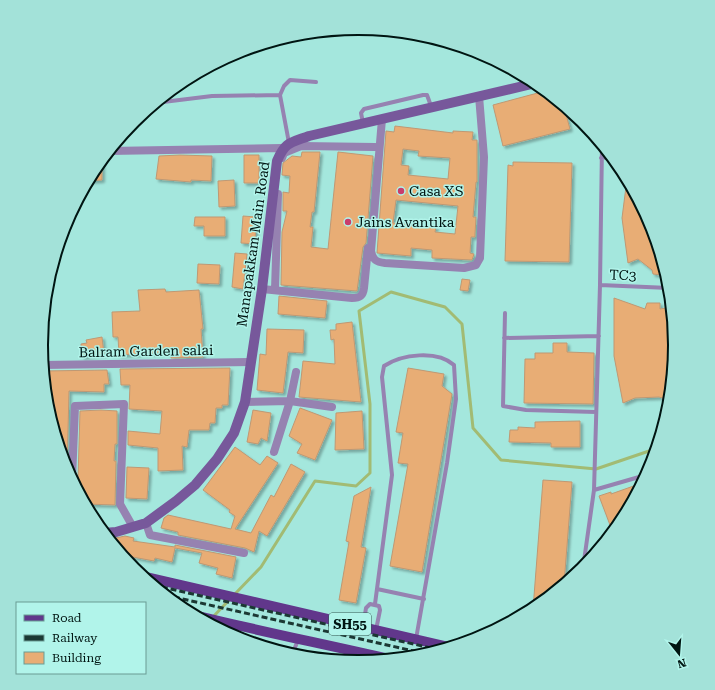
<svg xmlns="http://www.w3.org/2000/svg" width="715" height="690" font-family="'Roboto Serif',serif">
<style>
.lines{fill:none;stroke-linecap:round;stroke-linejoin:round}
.stream{stroke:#a2bb73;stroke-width:3}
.building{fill:#e8ad75;stroke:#bf9873;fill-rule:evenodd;filter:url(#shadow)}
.service{stroke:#9682b1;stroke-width:4}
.minor{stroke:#9682b1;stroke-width:8}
.secondary{stroke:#77589b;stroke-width:10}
.primary{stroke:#61378b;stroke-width:10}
.rail{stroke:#1b3833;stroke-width:3;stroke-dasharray:6 3;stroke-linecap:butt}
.poi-dot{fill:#c93d6c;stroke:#b1f4ea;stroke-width:1.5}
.labels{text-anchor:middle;stroke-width:3;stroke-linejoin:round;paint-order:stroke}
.shield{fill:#b1f4ea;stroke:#355853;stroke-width:1}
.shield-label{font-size:13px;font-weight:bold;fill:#001512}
.poi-label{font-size:14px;fill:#001512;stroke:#b1f4ea;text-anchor:start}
.street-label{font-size:14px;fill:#001512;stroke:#b1f4ea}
.rim{fill:none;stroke:#001512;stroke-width:2}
</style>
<defs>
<filter id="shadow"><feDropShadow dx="2.5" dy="2.5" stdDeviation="1" flood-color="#0004"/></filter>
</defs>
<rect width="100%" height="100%" fill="#a4e7dd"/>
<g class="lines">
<!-- stream -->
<path class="stream" d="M234,595L261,567L315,481L356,486L370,473V404L359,311L391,292L445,307L462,324L473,428L501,460L596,469L655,449
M212,618L230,599
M236,638H238"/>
</g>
<!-- building -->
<path class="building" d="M545,91L564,107L570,129L503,146L493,105Z
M395,126L453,133V131L473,132L472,140H477V182H476L473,217H476L475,234V237H471L470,253L474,254L472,260L432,258V250L411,248V256L377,253L386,131L394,132ZM403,149L419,151L418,156L450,158L448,179L408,175L409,166L401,165ZM396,200L458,206L455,234L435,232L436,227L393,223Z
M302,152H320L314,212H312L310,227H313L311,247L328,249L338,152L373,156L366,243L363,247L357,291L281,285L282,232L287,211H283V192L289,193L290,176L282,175L283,163L292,156L301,157Z
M180,155L212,156L211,181L191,180V182L156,179L159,156Z
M244,155H259V183H244Z
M102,159V180L88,181L94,169Z
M513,162L572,163L569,262L505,261L508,165L513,166Z
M627,179L650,224L665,271L661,275L653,274L652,270L638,259L628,263L622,218Z
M234,180L235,206L219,207L218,181Z
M243,216L256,217L255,244L241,243Z
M195,217H225V236H204V226H194Z
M235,253L247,254L243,289L232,287Z
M198,264L220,265L219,284L197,283Z
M462,279L470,280L468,291L460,290Z
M165,289L166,292L199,290L203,329H201L203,357L171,358L172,352L119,355L118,337H113L112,312L140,311L138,290Z
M279,296L327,301L325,318L278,314Z
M614,298L645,309L647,303H660V309L671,307L674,345L669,400L659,397L635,398L623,403L614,356Z
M352,322L361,402L299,397L303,361L335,364L334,339L331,340L330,330H336V324Z
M267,329L304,330L303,353L288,352L283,393L257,390L260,354L266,355Z
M102,337L104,354L82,357L81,344L87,343L86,340Z
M553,343H567V352L594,353L593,404L524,403L525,359H535V353H553Z
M230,368L228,405H222V408H216L215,423H210L209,430H189L187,447L182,446L183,470L158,471V448L128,445V431L160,434L162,411L129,409L130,385H121L120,369Z
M408,368L444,374L442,386L452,394L422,572L390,566L408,464L398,463L403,433L396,432Z
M107,370L109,384H104V392L69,391L67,470L47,407V391H45L43,371Z
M300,408L332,420L315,460L297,453L302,444L289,436Z
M101,410L117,411V444H115L114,461H116L115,505L85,504L74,484L78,479L80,411Z
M253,410L271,413L267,441L261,438L258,444L247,442Z
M362,411L364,449L335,450L336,413Z
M580,421V447H551V443L509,442L510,430H518V427L535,428V422Z
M235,447L260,465L267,456L278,463L235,529L251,533L271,495L274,497L291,464L305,472L267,536L259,531L254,552L245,548L178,535V532L161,528L164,518L168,515L231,529L235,516L229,512L230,510L203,490Z
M127,467L149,468L147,499L126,498Z
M543,480L572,482L564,584L533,609Z
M642,483L621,521L610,525L599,496L611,492V494Z
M371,487L361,547L366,548L356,603L339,600L349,542L346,541L354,496Z
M125,536L134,538L133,541L175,547V545L236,557L232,578L216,574L218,568L199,563L202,553L175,548L172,562L155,558L154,561L122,555L111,542V539Z"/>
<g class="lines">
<!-- service -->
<path class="service" d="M155,103L212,96L280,95
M363,123L361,113L364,109L423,95H427L431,106
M289,143L280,95L284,86L290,80L316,82
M601,158L612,157
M600,285L669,288
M505,313L503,406L526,410L596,412
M504,338L599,336
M594,490L646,475
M583,568L594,490L600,285L602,145
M377,589L424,599
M375,604L392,475L382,377L384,366C402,354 437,350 454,365L456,399L447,463L416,639
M363,627L366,608L370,604L379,606L380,610L376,630
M292,655L298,640"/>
<!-- minor -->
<path class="minor" d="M382,119L371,251C373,260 376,262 385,263L464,268L476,265L480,258L484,157L479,96
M109,151L282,148
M282,158L284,153L301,146L375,147
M262,289L352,298C360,298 363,296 364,288L368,248
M275,290L278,194
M43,365L250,362
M245,402L290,401L332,407
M274,452L290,401L296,372
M72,479L75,406L124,404L120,504L133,527
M146,523L150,535L244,553"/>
<!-- secondary -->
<path class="secondary" d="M104,533L116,532L146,523L176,501L195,485L217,459L234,433L245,402L262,289L277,161C285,142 290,143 309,136L536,83"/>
<!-- primary -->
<path class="primary" d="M142,576L449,647
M194,615C259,631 324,644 389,659"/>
<!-- rail -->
<path class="rail" d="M153,585L440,650
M165,595L427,654"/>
</g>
<!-- markers -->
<g class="poi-dot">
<circle cx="401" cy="191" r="4"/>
<circle cx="348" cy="222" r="4"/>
</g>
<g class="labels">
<!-- shield labels -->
<rect class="shield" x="329" y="613" width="42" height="22" rx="3"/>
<g class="shield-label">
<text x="350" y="629">SH55</text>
</g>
<!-- poi labels -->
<g class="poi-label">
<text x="409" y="196">Casa XS</text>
<text x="356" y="227">Jains Avantika</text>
</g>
<!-- street labels -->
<g class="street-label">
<text transform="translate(253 244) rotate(-82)" y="5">Manapakkam Main Road</text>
<text transform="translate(623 275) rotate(2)" y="5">TC3</text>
<text transform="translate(146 351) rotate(-1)" y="5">Balram Garden salai</text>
</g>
</g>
<!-- crop -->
<path d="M0 0H715V690H0ZM48 345a310 310 0 1 1 620 0a310 310 0 1 1-620 0Z" fill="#a3e2d9" fill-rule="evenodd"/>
<path class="rim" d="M48 345a310 310 0 1 1 620 0a310 310 0 1 1-620 0Z"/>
<!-- legend -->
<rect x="16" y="602" width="130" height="72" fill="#b1f4ea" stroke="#6a9b94"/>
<rect x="24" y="615" width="20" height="6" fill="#61378b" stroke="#6a9b94"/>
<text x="52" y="622" font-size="12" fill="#001512">Road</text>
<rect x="24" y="635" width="20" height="6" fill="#1b3833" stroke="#6a9b94"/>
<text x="52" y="642" font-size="12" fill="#001512">Railway</text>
<rect x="24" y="652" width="20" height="12" fill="#e8ad75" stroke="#6a9b94"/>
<text x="52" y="662" font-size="12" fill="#001512">Building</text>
<!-- north arrow -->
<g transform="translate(679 654) rotate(163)" stroke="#b1f4ea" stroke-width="3" paint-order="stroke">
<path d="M0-3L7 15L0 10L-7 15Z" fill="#001512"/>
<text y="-6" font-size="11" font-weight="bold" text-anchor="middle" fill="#001512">N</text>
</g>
</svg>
